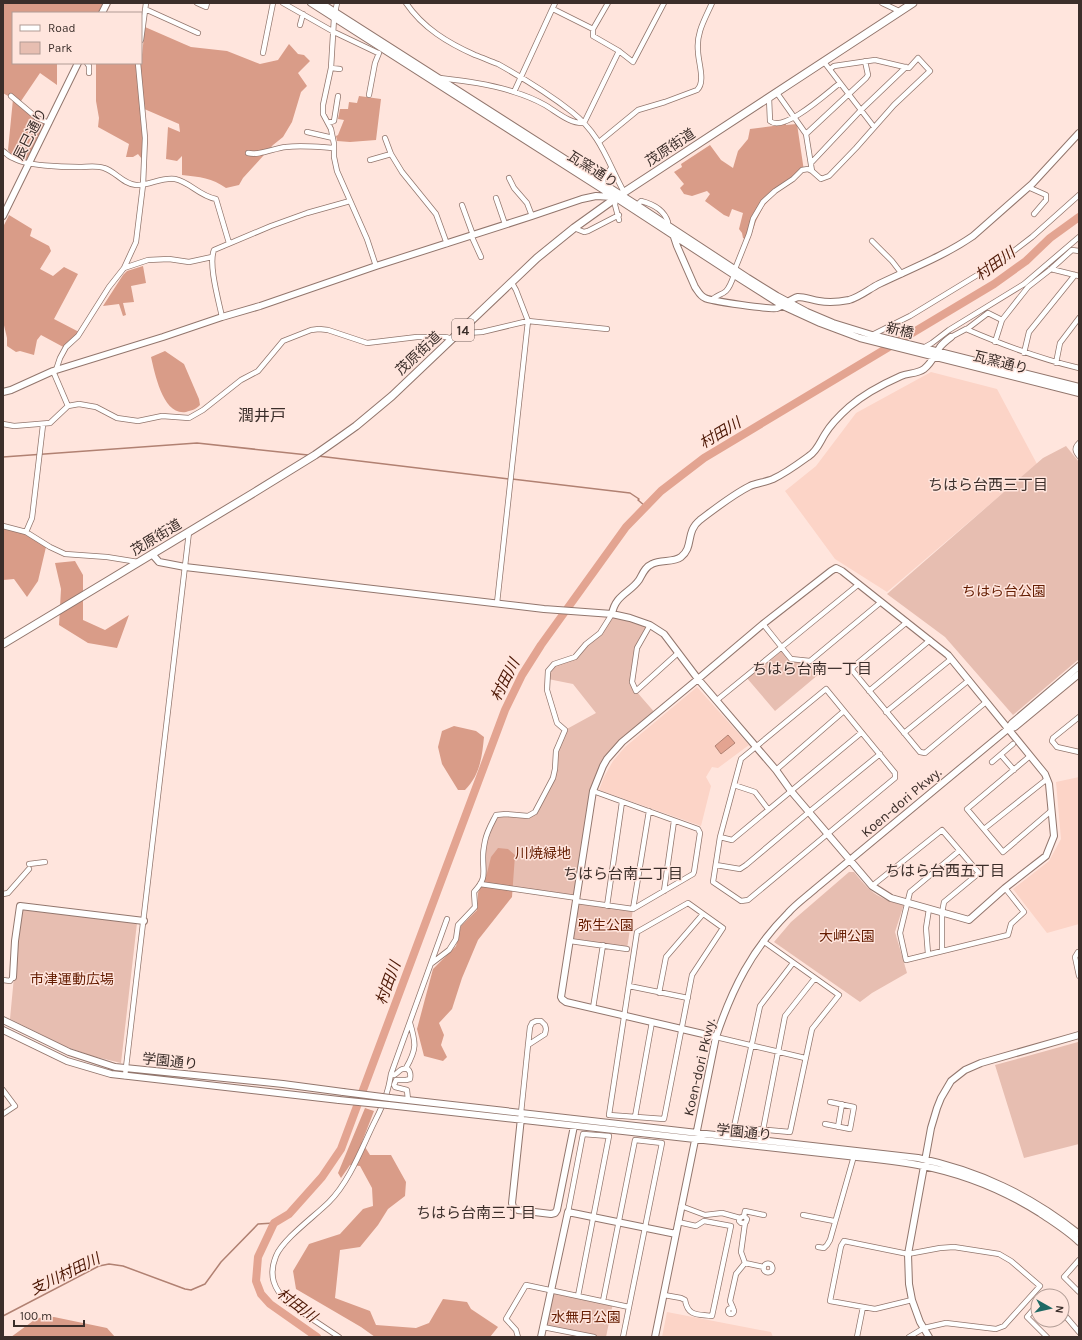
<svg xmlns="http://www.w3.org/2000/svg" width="1082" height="1340" font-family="Karla,'Noto Sans JP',sans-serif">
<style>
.built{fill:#fcd4c7}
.green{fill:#e7beb1}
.forest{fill:#d99c88}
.water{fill:#e3a491;stroke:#b18172}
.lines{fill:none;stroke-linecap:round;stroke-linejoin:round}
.stream{stroke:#b18172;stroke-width:1.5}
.river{stroke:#e3a491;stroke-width:8}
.street-casing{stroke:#92766d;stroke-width:6}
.secondary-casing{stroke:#92766d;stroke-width:8}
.primary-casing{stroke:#92766d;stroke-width:9}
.street{stroke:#fff;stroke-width:4.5}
.secondary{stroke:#fff;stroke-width:6}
.primary{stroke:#fff;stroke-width:7}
.secondary-bridge-casing{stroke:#92766d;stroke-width:8;stroke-linecap:butt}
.secondary-bridge{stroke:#fff;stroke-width:6}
.labels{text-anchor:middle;stroke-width:3;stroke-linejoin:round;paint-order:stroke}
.shield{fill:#ffe5dd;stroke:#766560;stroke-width:1}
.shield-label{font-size:13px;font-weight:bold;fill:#3b2e2a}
.street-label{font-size:14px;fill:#3b2e2a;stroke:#ffe5dd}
.park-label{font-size:14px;fill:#641c01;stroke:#ffe5dd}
.water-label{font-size:15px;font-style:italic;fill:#4d1704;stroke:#ffe5dd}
.neighbourhood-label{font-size:15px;fill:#3b2e2a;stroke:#ffe5dd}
.quarter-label{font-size:16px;fill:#3b2e2a;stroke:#ffe5dd}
</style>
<rect width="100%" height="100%" fill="#ffe5dd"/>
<!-- built -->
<path class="built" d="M931,372L997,389L1037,464L887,592L835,559L785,491L816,466L856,413Z
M697,687L749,745L718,768L712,767L706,777L711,786L701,826L599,790L604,777L613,761L625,747Z
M1079,777V924L1047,933L1013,889L1049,861L1061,839L1056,782Z
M667,1312L771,1332L773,1337H662Z"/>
<!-- green -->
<path class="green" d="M1066,446L1079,462V659L1013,715L945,637L887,594L1043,458Z
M612,614L650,625L637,648L632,682L636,691L656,714L607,759L593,791L577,898L480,884L485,872L483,856L488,831L496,815L527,816L535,812L553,778L556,751L565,730L596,713L573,684L548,679V671L554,664L575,657L600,633Z
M782,647L791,659L810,661L819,674L775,711L746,677Z
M849,872H854C870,892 877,898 903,905V907L895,932L907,973L872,993L860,1002L774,942L791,922Z
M576,901L633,909L627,949L570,941Z
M22,910L137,923L121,1063L92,1056L64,1046L10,1019L20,913Z
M1078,1042L1079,1144L1024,1158L995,1065Z
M551,1291L613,1303L606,1337H594L543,1327Z"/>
<!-- forest -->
<path class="forest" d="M3,3H103L98,13H13V63H57V85L40,73L19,104L41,122L46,124L27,163L11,156V154L8,150L13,99L3,93Z
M145,27L184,44L191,47L227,51L260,64L278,60L289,44L298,54L304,55L310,61L298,73L307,86L301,92L292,122L283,137L273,145L243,178L239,185L226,188C212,178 200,177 182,175V156L177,161L166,159L168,127L180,132L179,124L142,108L145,163L138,154L133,157H126L129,144L98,127L99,118L96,101V64L93,63L141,64Z
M359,96L381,99L376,140L350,142L337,141L336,136L338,135L344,120L338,119L340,109H348L349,102L357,103Z
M786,122V125L797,124L804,171L793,182L778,190L763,207L756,221L749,241L743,238L742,233L739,229L743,213L732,209L729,217L724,215L705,201L710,194L707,191L692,196L684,194L680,188L684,184L674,172L682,167L681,164L710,145L721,160L733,168L738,151L748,139L750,129L773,126Z
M9,215L32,229L30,236L49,246L51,251L40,269L53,276L64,267L78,274L54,319L81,333L67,349L41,335L37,340L34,355L20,351L16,352L7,346V338L3,321V227Z
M143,266L146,283L131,286L134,302L123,303L126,315L123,316L119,304L103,306L123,275L127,271Z
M165,351L184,364L199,399L200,405C195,410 192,410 186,412C163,416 155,374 151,357Z
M3,527H15L46,547L38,581L27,597L14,579L3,580Z
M75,561L83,575V620L105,630L129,615L117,648L88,643L59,625L61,589L55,563Z
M454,726L476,731L484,737C482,757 480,775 465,790H458L442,764L438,747L442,731Z
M498,848L508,849L515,855L512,897L478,940L462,978L452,1009L439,1023L444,1035L441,1045L447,1057L443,1061L424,1056L417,1029L433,969L456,946L461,926L477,910L478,893L487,873L491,857Z
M365,1108L374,1111L362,1142L370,1155H391L406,1182L405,1196L388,1209L378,1225L360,1247L340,1250L335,1298L370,1311L376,1325L416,1328L429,1323L443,1299L467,1302L471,1309L498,1327L490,1337H375L361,1327L296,1289L293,1271L309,1244L340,1234L363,1209L373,1206L372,1188L360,1166L350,1165L341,1178L338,1173Z
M54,1317L107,1328L115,1337H11L37,1318Z"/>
<!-- water -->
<path class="water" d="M728,735L735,743L721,754L715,746Z"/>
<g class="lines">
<!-- stream -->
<path class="stream" d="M318,456L509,479
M3,457L197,443L308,455
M512,479L630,493L639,499L638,500L645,506
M3,1316L99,1266L109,1264L123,1266L185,1289L191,1290L205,1284L221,1262L258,1224L274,1223"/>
<!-- river -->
<path class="river" d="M317,1337L270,1304L261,1294L256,1281L258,1257L274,1223L289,1214L322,1177L341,1149L505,710L522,675L541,645L626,527L661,491L704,458L994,284L1026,261L1050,238L1079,217"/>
<defs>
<path id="street" d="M197,3L206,7L207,3
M283,3L334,32L378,53
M337,3L334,18L331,68L323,105V114L331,129L334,144V157L337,171L367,239L376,266
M406,3C423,28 448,43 475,55C483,58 490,61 498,64C523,78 549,94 572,112C601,135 607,161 624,192
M608,3L593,29V36L619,51L633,62L664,3
M882,3L897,10L898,13
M145,9L198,33
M553,9L593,29
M300,25L303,14
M141,40L146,3
M263,53L273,3
M824,62L874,127
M87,63L89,66V73
M331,68L340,69
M440,78C465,81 490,84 514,92C524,95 536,100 545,105C557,112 570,124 584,123L619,51
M514,92L555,3
M777,93L806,134L812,171L821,179L829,176L856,148L894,105L930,71L918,58L909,68L875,60L834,66L830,69
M369,95L375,63L379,53
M11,96L37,118L49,123
M769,98L770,121C784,133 828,92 840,83
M328,123L334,121L338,96
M307,132L333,138
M806,134L866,78L868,75L865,61
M385,138L391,154L402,172L436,214L447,244
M599,142L638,110L665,102L697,90C706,82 698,62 698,51C696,33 705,19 712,3
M3,151C6,153 9,157 13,158C25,166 64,167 79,167C87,167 96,165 104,168C115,171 123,184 136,185C149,186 161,177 175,179C190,182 199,196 216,199L229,243
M248,153C260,156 274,148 286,147C302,145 318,147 334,148
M370,160L391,154
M811,163L861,110L906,67
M509,178L514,188L527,203L532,216
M601,183L611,168
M1028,187L1046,195V200L1034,214
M496,198L505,224
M616,198L615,205L619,220
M462,205L473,235
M637,205L641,201C653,204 664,210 668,222L666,225
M574,228L584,232L588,231L619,215
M471,235L481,257
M872,241L892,261L902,274
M124,268L148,260L169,259L189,262L212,257
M735,269L749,234L753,219L763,202L775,191L793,179L802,170L808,169L812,171
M1051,269L1079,276
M712,300C716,295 722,295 726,291C730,287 732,281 734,275
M222,317C219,302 208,264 214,250L271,226L307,213L350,201
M967,329L988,313L1002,320
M461,332L466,333L482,332L528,321L607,329
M872,335L910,316L1002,260L1032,237L1079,195
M951,337L966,329C1003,345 1040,359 1079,368
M995,342L1002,320L1028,287L1051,269L1072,250L1079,251
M923,348L932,343L949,330L1024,284L1079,237
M1024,353L1029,332L1075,275
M1056,363L1060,343L1079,318
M56,370L60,358L66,347L78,336L109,287L124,268L136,242L143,185L145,138L138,63
M53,371L68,406
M3,424L14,426L50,423L68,406L79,404L96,407L117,418L138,421L162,416L189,418L203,410L241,380L258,371L283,341L311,330L319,329L328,330L367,343L417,337H446L452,339
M1079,443C1074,448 1075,451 1079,456
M3,526L26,532L50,547L65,554L107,557L138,562
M26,532L32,518L43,425
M497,603L528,321L516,290L512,283
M907,622L853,667L852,670L920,752L925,753L986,702
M763,624L791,659L810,661L881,602
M650,625L637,648L632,682L636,691L678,653
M826,689L895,773V778L748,900L741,901L713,882L720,837L741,759Z
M869,691L930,640
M717,700L859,584
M886,712L951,659
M1079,717L1053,738L1052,741L1057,747L1079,752
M904,733L969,680
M1001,755L1014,770
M1030,756L967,809L1003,852L1051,811
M992,762L1013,744
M776,770L844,711
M734,785L755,792L768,809
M984,829L1047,779
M720,837L732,840L861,733
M959,851L910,892L900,933L906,960L1008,935L1011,924L1024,912L1005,888
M29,864L45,862
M716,865L740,869L746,865L809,812L880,754
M480,884L577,898
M872,886L942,830L979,873L944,902L942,913V951
M664,891L674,821
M3,894L8,893L29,869
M576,901L633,909L693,874L694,872L700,833L698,829L593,791
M688,903L723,928L692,975L664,1119L609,1115L637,932Z
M607,906L622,802
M633,909L649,811
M570,941L627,949
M763,941L839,995L812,1029L790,1132L734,1127L760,1006L793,963
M1079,952H1078L1075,957L1079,976
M928,954L926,928L929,909
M432,963L449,950L456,939L458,925L475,907L474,892C487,878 483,874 483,857C483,852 484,846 485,841C487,831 492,823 496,815L506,814L528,816L535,812L553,778L555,769L556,751L565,730L557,723L547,690L548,671L554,664L575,657L586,644L600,633L612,614
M3,980L10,981L13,977
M629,986L688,998
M659,993L666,957L703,914
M593,1008L603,945
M716,1037L805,1058
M406,1068C417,1049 416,1043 410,1023
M391,1074L394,1075C397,1074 400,1069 403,1069C410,1067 411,1074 410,1079L406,1080H396L394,1085L395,1087L407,1090L408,1100
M125,1076L189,532
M3,1090L15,1106L3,1114
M521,1113L528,1045L530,1027L532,1023L536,1021H541L545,1025L546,1029L545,1034L528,1045
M635,1117L652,1022
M825,1124L850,1129L854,1107L830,1102
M838,1127L842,1104
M763,1130L785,1016L815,978
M681,1206L705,1215L722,1213L740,1218L744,1216L747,1219L746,1222L744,1223H741L739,1221L740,1218
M568,1212L583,1134L609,1136L578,1296
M803,1215L834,1221
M744,1216L745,1211L764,1215
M818,1247L824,1248L827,1245L830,1240L854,1156
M1079,1260L1064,1277L1079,1292
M745,1263L764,1267
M763.5 1268a4.5 4.5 0 1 1 9 0a4.5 4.5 0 1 1-9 0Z
M664,1295L681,1298L685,1300C688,1317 698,1314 712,1316L731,1226L704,1221L696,1226L678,1222
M603,1301L635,1140L662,1143L623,1337
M1038,1304L1027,1317L1047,1337
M728 1311a3 3 0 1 1 6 0a3 3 0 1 1-6 0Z
M733,1308L730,1301L736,1274L745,1263L741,1252L745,1223
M1062,1312L1079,1332
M543,1327L594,1337
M339,1337L288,1303C274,1289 268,1276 276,1256C283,1239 315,1216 329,1202C349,1182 361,1150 373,1125C378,1115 384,1104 387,1092C389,1086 390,1080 391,1074L447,919
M518,1337L516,1330L506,1319L526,1285L629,1307
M857,1337L863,1307
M909,1337L924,1328L946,1323L996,1329L1004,1326L1040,1286L1011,1261L999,1254L954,1247L940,1248L908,1254L844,1241L841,1246L830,1301L875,1309L912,1300"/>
<path id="secondary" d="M311,3L616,198L734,275L783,306L820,323L860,338L1079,393
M321,3L637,205L748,278L777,296L807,312L833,323L872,335L1079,387
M102,13L107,3
M3,216L78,63
M674,237L677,246L695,287C698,291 700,296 705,298C710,301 773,310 777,308C784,306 790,299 798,297C805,297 812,300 819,301C829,303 839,302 849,300C860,297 869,289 879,284C910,269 944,256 973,236L1032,184L1079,133
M3,392L11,390L53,371L163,337L222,317L260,306L376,266L532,216L582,199L596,196L613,197
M152,554L159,562L185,567L544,609L612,614L630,618L650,625L664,634L698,679L763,624L831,571L836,568L842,571L948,655L1045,774L1049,784L1054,836L1046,856L1005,888L969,920L891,898L872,886L791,791L776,770L698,679L622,742L607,759L603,766L593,791L561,997L562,999L566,1002L716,1037
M612,614C615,595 630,593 639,580C643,573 645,567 652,564C661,559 673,563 681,557C694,547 685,532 700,520C716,508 732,495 750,486C757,483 766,482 773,479C786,473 798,464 809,456C817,451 820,442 825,434C831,424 840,415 849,407C864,394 883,384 901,376C908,373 917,374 924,369C931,364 935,355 940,347C943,343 947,340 951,337
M1008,729L1012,723L1079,666
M13,977L15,941L20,906L144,921
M3,1020L69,1052L115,1067L283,1084L343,1092
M3,1030L67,1061L111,1074L339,1100
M390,1098L918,1158C979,1171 1030,1195 1079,1234
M388,1105L857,1157C877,1159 897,1161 918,1165C961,1173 1002,1189 1040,1213C1053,1222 1068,1231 1079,1242
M521,1118L512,1203L513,1207L518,1210L551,1214L555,1213L557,1210L574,1126
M541,1337L568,1212L676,1234
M655,1337L716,1037C732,989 752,949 788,913C796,904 806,897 815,889L1003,733L1008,729L1015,727L1079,674
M929,1337L920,1322L912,1300L909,1284L908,1254L931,1128L937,1108L941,1098L951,1081L965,1070L981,1063L1079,1035"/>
<path id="primary" d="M3,644L255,492L315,455L335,441L356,426L392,396L537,258L574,228L620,195L913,3"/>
</defs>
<!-- street casing -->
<use href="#street" class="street-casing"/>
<!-- secondary casing -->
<use href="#secondary" class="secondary-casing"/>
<!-- primary casing -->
<use href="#primary" class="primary-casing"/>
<!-- street -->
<use href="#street" class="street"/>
<!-- secondary -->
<use href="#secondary" class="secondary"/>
<!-- primary -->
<use href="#primary" class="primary"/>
<defs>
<path id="secondary-bridge" d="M343,1092L390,1098
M339,1100L388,1105"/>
</defs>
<!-- secondary-bridge casing -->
<use href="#secondary-bridge" class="secondary-bridge-casing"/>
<!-- secondary-bridge -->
<use href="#secondary-bridge" class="secondary-bridge"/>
</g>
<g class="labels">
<!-- shield labels -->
<rect class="shield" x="452" y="319" width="22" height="22" rx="3"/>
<g class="shield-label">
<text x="463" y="335">14</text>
</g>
<!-- street labels -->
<g class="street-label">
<text transform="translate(30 134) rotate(-63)" y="5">辰巳通り</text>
<text transform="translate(670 147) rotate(-33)" y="5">茂原街道</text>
<text transform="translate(593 169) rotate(32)" y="5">瓦窯通り</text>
<text transform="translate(900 330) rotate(14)" y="5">新橋</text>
<text transform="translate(418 353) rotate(-43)" y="5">茂原街道</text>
<text transform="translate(1001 362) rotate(14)" y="5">瓦窯通り</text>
<text transform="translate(156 537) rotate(-31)" y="5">茂原街道</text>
<text transform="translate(901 802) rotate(-40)" y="5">Koen-dori Pkwy.</text>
<text transform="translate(170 1061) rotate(6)" y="5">学園通り</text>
<text transform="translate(699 1067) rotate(-77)" y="5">Koen-dori Pkwy.</text>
<text transform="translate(744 1132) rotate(6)" y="5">学園通り</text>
</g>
<!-- park labels -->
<g class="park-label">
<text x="1004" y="596">ちはら台公園</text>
<text x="543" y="858">川焼緑地</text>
<text x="606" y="930">弥生公園</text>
<text x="847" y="941">大岬公園</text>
<text x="72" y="984">市津運動広場</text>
<text x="586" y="1322">水無月公園</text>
</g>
<!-- water labels -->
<g class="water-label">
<text transform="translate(995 264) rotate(-36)" y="5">村田川</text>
<text transform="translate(720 433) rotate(-31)" y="5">村田川</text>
<text transform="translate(505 680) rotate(-63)" y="5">村田川</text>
<text transform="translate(388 983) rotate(-70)" y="5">村田川</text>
<text transform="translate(65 1274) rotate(-26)" y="5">支川村田川</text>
<text transform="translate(297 1305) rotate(37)" y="5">村田川</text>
</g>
<!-- neighbourhood labels -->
<g class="neighbourhood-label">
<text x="988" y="490">ちはら台西三丁目</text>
<text x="812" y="674">ちはら台南一丁目</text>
<text x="945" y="876">ちはら台西五丁目</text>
<text x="623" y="879">ちはら台南二丁目</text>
<text x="476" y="1218">ちはら台南三丁目</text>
</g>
<!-- quarter labels -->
<g class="quarter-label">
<text x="262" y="421">潤井戸</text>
</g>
</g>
<!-- border -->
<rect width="1082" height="1340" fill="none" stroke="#3b2e2a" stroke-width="8"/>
<!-- legend -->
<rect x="12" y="12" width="130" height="52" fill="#ffe5dd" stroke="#b19c95"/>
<rect x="20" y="25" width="20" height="6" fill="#ffffff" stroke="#b19c95"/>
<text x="48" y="32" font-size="12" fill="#3b2e2a">Road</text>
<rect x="20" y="42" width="20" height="12" fill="#e7beb1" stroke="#b19c95"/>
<text x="48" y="52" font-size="12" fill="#3b2e2a">Park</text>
<!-- north arrow -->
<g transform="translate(1050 1308) rotate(98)"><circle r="19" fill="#ffe5dd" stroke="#b19c95"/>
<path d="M0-3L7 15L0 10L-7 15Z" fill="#1e6964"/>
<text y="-6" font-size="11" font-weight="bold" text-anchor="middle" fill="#3b2e2a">N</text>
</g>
<!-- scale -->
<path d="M14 1320v6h70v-6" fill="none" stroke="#3b2e2a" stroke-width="2"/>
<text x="20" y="1320" font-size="12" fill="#3b2e2a" stroke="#ffe5dd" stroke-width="3" paint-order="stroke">100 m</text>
</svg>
